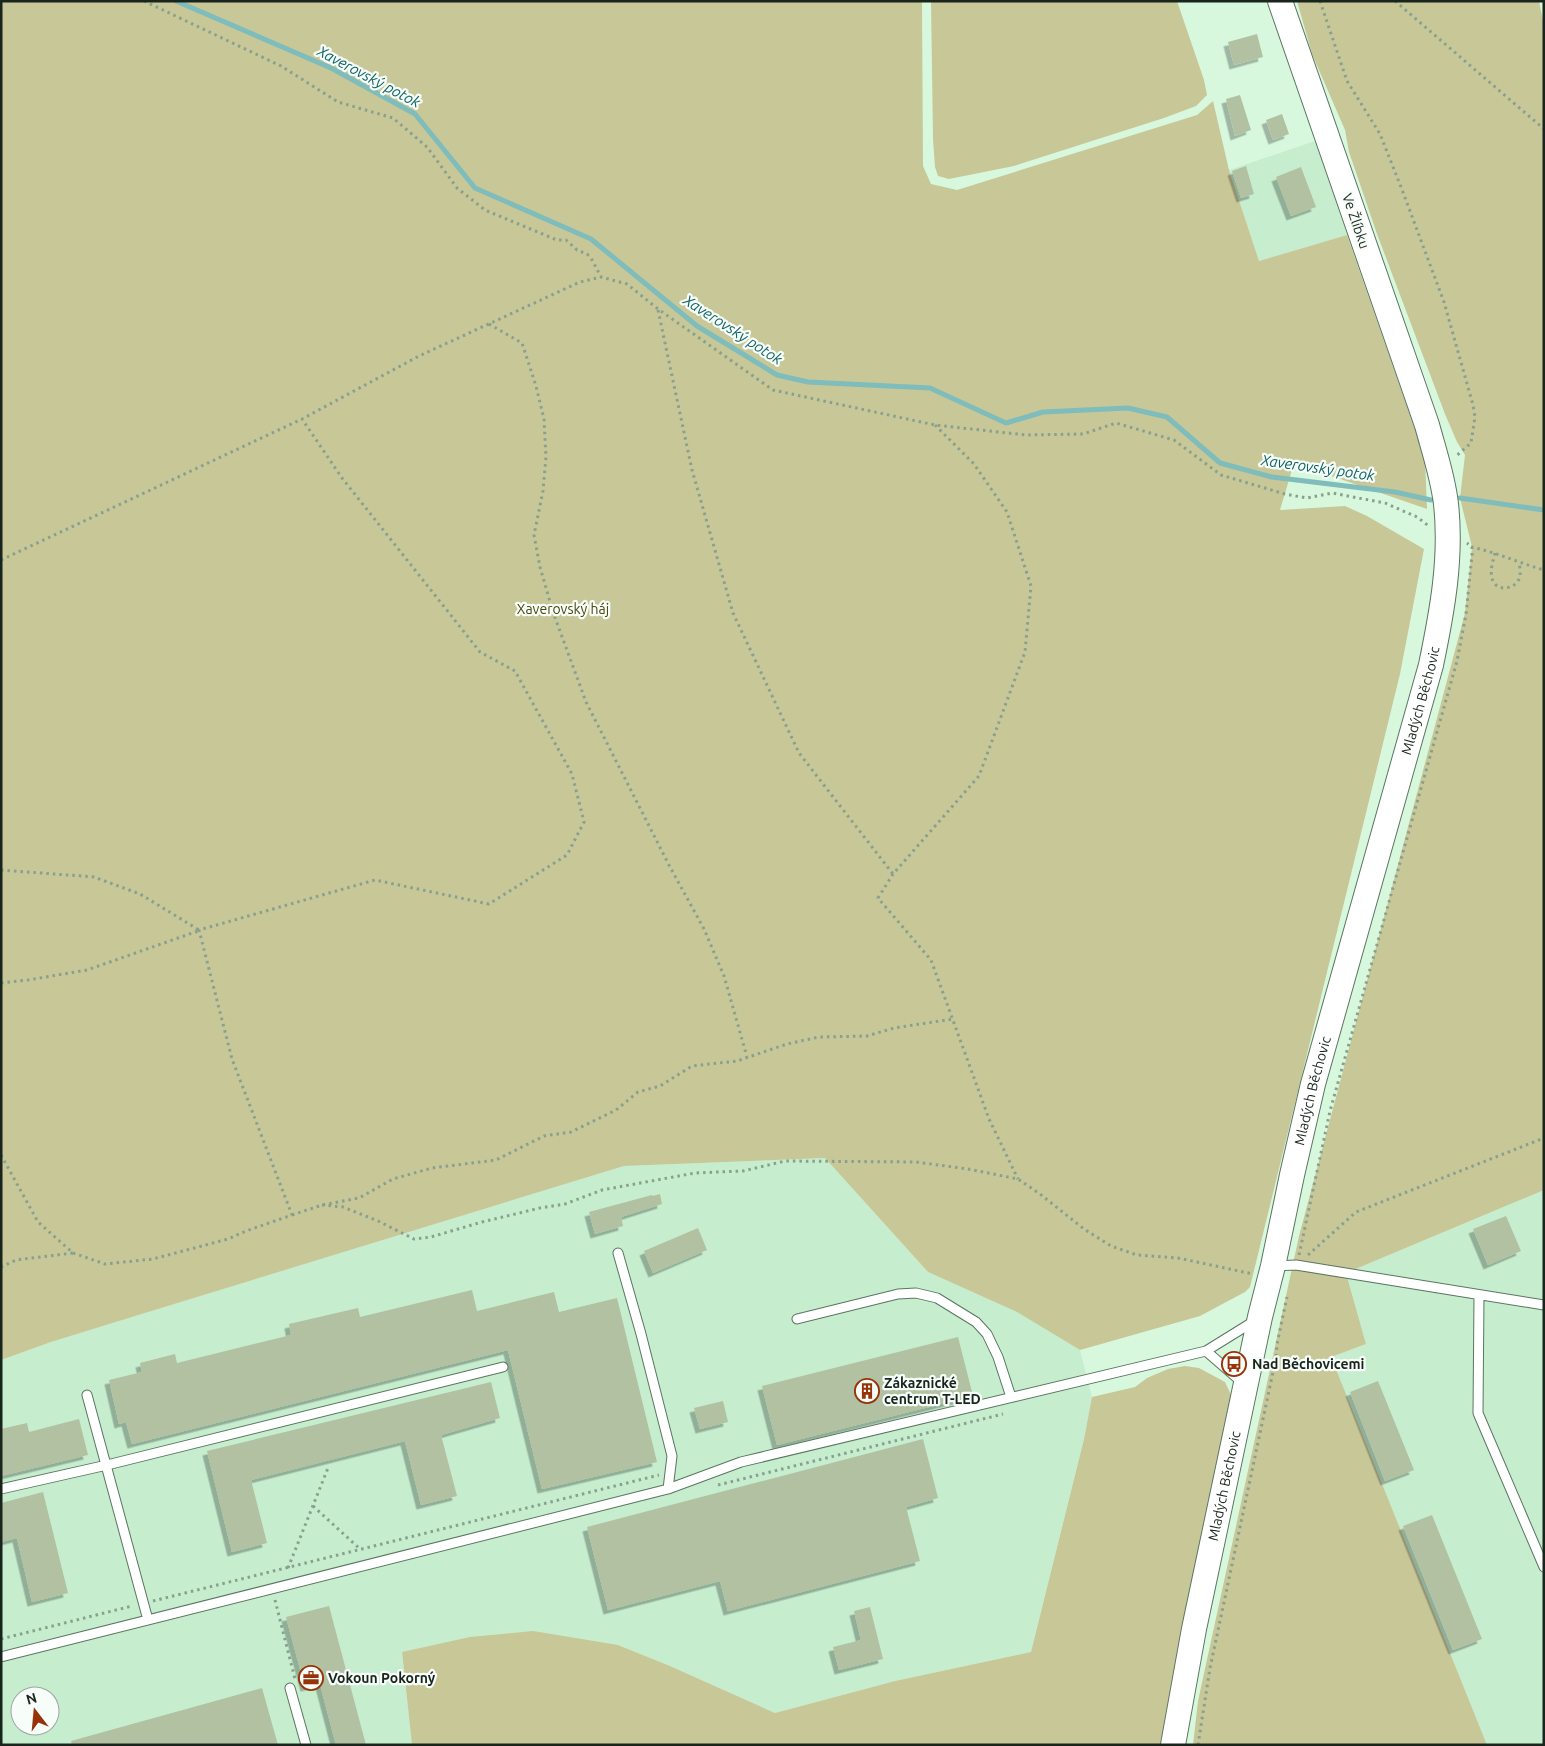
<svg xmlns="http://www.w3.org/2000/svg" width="1545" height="1746" font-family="Ubuntu,sans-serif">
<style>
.built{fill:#c6edce;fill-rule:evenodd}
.green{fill:#c8c798}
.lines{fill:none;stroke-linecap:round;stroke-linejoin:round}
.stream{stroke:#7fbcbc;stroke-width:5}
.building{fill:#b1c1a1;filter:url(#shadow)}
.service-casing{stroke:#5a7660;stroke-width:11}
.tertiary-casing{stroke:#5a7660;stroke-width:26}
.path{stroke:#88a08d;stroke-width:3;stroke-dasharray:2.5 4;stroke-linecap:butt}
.service{stroke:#fff;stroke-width:9}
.tertiary{stroke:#fff;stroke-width:24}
.labels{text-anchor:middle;stroke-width:4.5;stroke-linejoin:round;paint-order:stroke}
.street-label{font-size:14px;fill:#19251c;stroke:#f7fdf8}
.park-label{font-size:14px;fill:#4a470f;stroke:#f7fdf8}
.poi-label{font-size:14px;font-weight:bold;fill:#19251c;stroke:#f7fdf8;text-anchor:start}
.water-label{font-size:15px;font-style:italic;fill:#0f6465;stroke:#f7fdf8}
</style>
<defs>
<filter id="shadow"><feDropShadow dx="-4.5" dy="4.5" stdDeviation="0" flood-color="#0004"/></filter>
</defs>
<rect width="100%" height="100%" fill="#d8f8de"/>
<!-- built -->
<path class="built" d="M1315,141L1347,235L1259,261L1229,170Z
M825,1158L928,1272L1017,1312L1080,1350L1092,1397L1084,1439L1031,1652L895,1681L775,1713L670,1666L618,1645L402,1653L412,1745H1V1360L51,1342L158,1309L624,1166ZM20,1696H50V1726H20Z
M1544,1190V1745H1487L1330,1357L1366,1344L1346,1273Z"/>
<!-- green -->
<path class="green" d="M1,1H922L923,166L931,184L957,190L1197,115L1213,101L1229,170L1259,261L1347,235L1425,458L1427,509L1294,463L1280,510L1345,506L1367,516L1424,549L1400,674L1250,1287L1245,1292L1200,1316L1080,1350L1017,1312L928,1272L825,1158L624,1166L158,1309L51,1342L1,1360Z
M931,1H1177L1204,80L1207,95L1196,106L1164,118L1014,166L949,179L938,176L935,167L933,139Z
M1297,1H1539L1544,26V1190L1346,1273L1366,1344L1331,1357L1487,1745H1193L1198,1701L1299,1236L1465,613L1472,547L1460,498L1465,455L1457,442L1445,414L1377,234L1349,152L1345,130L1312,54Z
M1185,1366L1199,1368L1225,1382L1233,1399L1166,1745H412L402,1652L470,1637L533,1631L618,1645L670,1666L775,1713L895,1681L1031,1652L1084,1439L1092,1397L1135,1387L1147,1378L1168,1369Z"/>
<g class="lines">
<!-- stream -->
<path class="stream" d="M176,1L331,68L415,114L475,188L591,239L697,326L777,375L808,382L930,388L1006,423L1043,412L1128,408L1167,417L1220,463L1272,477L1395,492L1431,500
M1460,498L1544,510"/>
</g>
<!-- building -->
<path class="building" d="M1257,34L1263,57L1234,65L1228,42Z
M1240,95L1251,130L1235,136L1226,99Z
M1282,114L1289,134L1273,140L1266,120Z
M1246,166L1254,194L1241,198L1232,171Z
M1301,167L1316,207L1291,216L1276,177Z
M660,1194L662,1204L621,1217L623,1226L595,1234L589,1212L652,1195L653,1196Z
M1506,1216L1521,1251L1488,1265L1473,1229Z
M698,1228L707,1250L653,1273L644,1251Z
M472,1290L477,1311L554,1292L559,1312L617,1298L657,1462L542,1489L508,1350L132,1444L126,1422L119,1424L109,1380L142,1372L140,1363L175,1354L177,1363L291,1335L289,1324L358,1308L360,1317Z
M958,1337L973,1396L777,1445L762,1386Z
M1378,1381L1414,1470L1385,1481L1350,1392Z
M491,1382L500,1418L441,1435L457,1496L421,1505L405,1441L251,1480L267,1543L232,1552L207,1451Z
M723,1401L728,1422L700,1429L694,1408Z
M79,1419L88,1455L1,1476V1429L27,1423L29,1432Z
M923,1439L938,1498L906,1507L920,1561L728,1611L720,1581L608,1610L587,1527Z
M43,1492L68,1593L32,1602L17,1538L1,1542V1503Z
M1432,1515L1482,1639L1453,1650L1403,1526Z
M329,1606L366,1745H336L320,1684L305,1687L286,1617Z
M870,1607L883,1659L839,1670L833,1647L861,1640L854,1611Z
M262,1688L278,1745H72L71,1741Z"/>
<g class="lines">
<defs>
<path id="service" d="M618,1253L641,1334L672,1456L668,1489
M1274,1266L1296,1265L1544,1305
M1479,1295L1478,1413L1544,1567
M797,1319L898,1294L916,1293L937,1298L976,1322L987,1334L998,1357L1011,1397
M1206,1351L1243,1383
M87,1395L148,1620
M1,1489L107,1465L503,1367
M1,1657L668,1489L741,1462L1206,1351L1256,1320
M290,1688L306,1745"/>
<g id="tertiary">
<path id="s1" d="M1173,1745L1194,1629L1260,1317L1273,1266L1292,1175L1313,1084L1431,665C1442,612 1452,558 1446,504C1443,477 1434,451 1427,425L1280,1"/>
</g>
</defs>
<!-- service casing -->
<use href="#service" class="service-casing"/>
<!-- tertiary casing -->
<use href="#tertiary" class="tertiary-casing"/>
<!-- path -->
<path class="path" d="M144,1L281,66L338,102L393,118L427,147L457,188L485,210L557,240H566L577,250L587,254L591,258L601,277
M1320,1L1347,81L1380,134L1401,187L1444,302L1473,405L1475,417L1471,443L1455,457
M1395,1L1544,129
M658,310L692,470L733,613L799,753L893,874
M489,324L522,343L536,386L544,419L546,457L543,491L534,535L540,567L553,612L586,702L670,867L704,929L724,976L747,1057
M935,425L974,464L1007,512L1031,586L1025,652L979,776L893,874L878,898L931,960L989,1119L1018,1179
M1471,547C1496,552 1519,563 1544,570
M1495,553C1493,561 1489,572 1493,581C1498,592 1515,589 1519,579C1521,574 1520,568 1519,563
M1,560L302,419L419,356L580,282L601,277L627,284L658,309L773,390L935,425L1026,435L1083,434L1116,423L1174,440L1221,475L1285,494L1307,498L1332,493L1385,503L1417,517L1430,527
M1,870L94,877L140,894L199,930
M1,983L28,980L87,970L198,931
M1,1155L38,1222L73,1253L16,1260L1,1267
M322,1205L343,1207L378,1221L414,1239L431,1237L482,1222L540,1208L565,1204L602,1190L695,1173L743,1171L785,1161L916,1162L968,1169L1018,1179L1040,1194L1084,1229L1111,1246L1137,1255L1178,1258L1253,1274
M292,1215L322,1205L359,1198L393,1179L432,1168L496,1160L544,1136L571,1132L616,1110L638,1092L660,1086L692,1066L737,1061L787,1044L819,1037L867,1036L894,1028L953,1019
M73,1253L105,1264L153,1259L228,1239L246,1231L292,1215L232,1059L199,930L375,880L489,904L567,855L584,822L572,774L515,671L480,652L342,478L302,419
M1299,1255L1330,1111L1457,661L1466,614L1472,555V547L1467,543
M1308,1255L1356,1212L1544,1138
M718,1485L1003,1414
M313,1506L360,1549
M288,1568L328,1468
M275,1600L295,1679
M153,1601L659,1475
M1,1639L132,1606
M1198,1745L1210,1668L1276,1358L1277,1344L1287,1297"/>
<!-- service -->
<use href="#service" class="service"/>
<!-- tertiary -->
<use href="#tertiary" class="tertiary"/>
</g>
<!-- icons -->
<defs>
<symbol id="bus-ring" viewBox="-11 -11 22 22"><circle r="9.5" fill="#f7fdf8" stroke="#983309" stroke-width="1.5"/><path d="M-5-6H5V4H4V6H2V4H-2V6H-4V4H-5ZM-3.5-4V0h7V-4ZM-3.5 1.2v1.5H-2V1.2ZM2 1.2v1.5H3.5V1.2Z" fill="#983309"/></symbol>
<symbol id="building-ring" viewBox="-11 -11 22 22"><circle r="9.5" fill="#f7fdf8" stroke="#983309" stroke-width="1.5"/><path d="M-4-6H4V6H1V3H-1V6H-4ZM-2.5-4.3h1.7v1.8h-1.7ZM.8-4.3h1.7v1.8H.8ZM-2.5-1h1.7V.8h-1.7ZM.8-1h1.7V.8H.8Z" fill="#983309"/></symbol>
<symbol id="office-ring" viewBox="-11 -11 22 22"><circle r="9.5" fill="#f7fdf8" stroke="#983309" stroke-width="1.5"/><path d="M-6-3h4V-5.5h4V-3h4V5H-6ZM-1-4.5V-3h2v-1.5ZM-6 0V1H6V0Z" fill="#983309"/></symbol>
</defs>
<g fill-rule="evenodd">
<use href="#bus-ring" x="1220" y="1350" width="28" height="28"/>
<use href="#building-ring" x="853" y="1377" width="28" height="28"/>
<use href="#office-ring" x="297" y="1664" width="28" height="28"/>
</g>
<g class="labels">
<!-- street labels -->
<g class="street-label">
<text transform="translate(1356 221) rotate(71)" y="5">Ve Žlíbku</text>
<text dy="5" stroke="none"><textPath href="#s1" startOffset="1074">Mladých Běchovic</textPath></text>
<text dy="5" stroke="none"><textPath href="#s1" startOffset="669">Mladých Běchovic</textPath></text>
<text dy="5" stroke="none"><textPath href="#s1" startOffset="264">Mladých Běchovic</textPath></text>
</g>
<!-- park labels -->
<g class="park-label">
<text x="563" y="614">Xaverovský háj</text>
</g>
<!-- poi labels -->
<g class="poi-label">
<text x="1252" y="1369">Nad Běchovicemi</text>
<text x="884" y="1388">Zákaznické<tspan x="884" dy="16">centrum T-LED</tspan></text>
<text x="328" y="1683">Vokoun Pokorný</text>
</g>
<!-- water labels -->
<g class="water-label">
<text transform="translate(369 77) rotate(28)" y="5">Xaverovský potok</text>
<text transform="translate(733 330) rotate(33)" y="5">Xaverovský potok</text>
<text transform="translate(1318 468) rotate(8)" y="5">Xaverovský potok</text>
</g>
</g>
<!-- border -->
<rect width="1545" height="1746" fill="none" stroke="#19251c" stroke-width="5"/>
<!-- north arrow -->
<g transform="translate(35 1711) rotate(344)"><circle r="24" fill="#f7fdf8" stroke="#9ea7a0"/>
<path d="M0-4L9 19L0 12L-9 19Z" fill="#983309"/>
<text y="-8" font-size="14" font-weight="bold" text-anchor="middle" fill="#19251c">N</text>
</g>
</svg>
